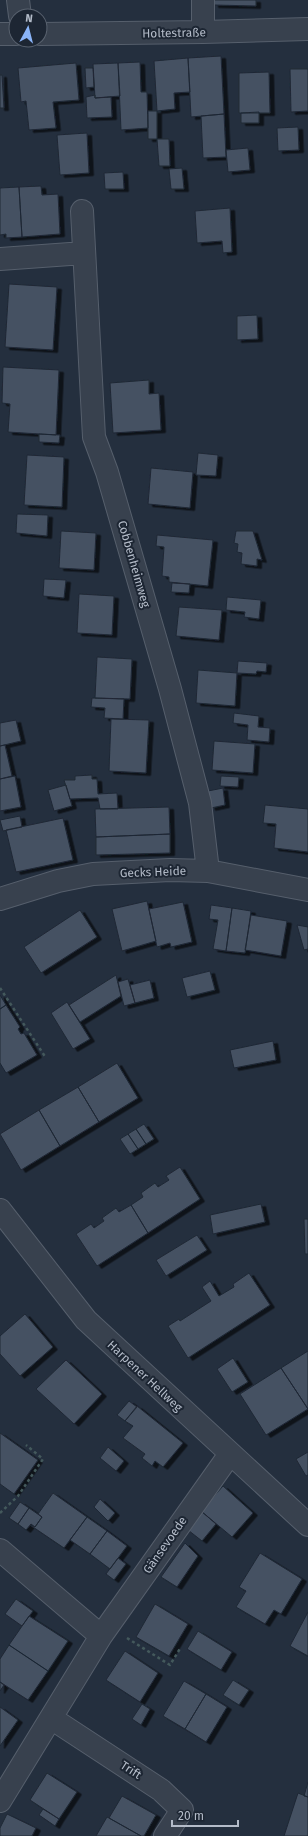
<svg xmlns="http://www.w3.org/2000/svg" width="308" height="1836" font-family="'Fira Sans',sans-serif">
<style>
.building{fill:#455162;stroke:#1f2835;filter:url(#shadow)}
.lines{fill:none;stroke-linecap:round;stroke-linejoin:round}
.minor-casing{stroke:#565f6c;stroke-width:24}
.path{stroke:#44595c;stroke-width:2.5;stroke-dasharray:3 3;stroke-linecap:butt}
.minor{stroke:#38414e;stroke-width:22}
.labels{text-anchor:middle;stroke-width:4;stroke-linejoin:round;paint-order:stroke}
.street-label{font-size:12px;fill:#b4bcc9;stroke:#1d2633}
</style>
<defs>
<filter id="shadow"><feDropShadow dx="4.5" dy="2.5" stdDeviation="0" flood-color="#0009"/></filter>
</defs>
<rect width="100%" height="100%" fill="#242f3e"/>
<!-- building -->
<path class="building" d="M214,0H256V6L214,5Z
M221,56L224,114L191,117L188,58Z
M188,58L190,92L174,93L175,109L157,111L154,61Z
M140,62L141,92H147L148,128L121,130L118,63Z
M76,63L79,100L53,102L56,128L29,130L26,101L21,102L18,68Z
M118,63L120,96L95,98L93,64Z
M85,68H93L94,87L86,88Z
M290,69H308V111L291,112Z
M269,72L270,113H239V73Z
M0,75H2L4,108H0Z
M95,95V98L111,97L112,117L87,118L86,97Z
M148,111H157V139H148Z
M259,112V123H241V113Z
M224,114L226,157L203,158L201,116Z
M298,127L299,150L278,151L277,128Z
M87,133L89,173L60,175L57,135Z
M157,139H169L170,166H159Z
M248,148L250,170L228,172L226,150Z
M182,168L184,189H171L169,169Z
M123,172L124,189H105L104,173Z
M41,186L42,195L58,194L60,234L22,237L19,187Z
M19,187L22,237L6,238V234L0,235V188Z
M230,208L232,252L223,253L222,241L197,243L195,211Z
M9,284L57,287L53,350L5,347Z
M257,315L258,339L237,340V316Z
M3,367L59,370L56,435L8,432L10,404L2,403Z
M149,380V394L159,393L161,430L113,433L110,383Z
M39,434L60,435L59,443L39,442Z
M198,453L218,455L216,476L196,475Z
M27,455L64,457L62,507L24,505Z
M151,468L193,472L190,508L148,504Z
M17,514L48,515L47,536L16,533Z
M61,531L96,533L94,570L59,568Z
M236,531H253L262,560L257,559V566L241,564L242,553L237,552L238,544L234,543Z
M157,535L213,540L208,586L169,582V577L162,576L164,547L156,546Z
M44,579L66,580L64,598L43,596Z
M172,583L190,584L189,593L171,592Z
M79,594L114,596L112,635L77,633Z
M227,597L261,600L259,619L244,617L245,612L226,610Z
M179,607L222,610L219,640L176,636Z
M97,657L132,659L130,699L95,698Z
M238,661L267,663L266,672L257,671L256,674L237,673Z
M198,670L237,673L235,706L196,703Z
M92,698L124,699L123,719L104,718L105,708L91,707Z
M234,713L259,716L258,727L270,728L269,742L247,740L248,725L233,723Z
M111,719L149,720L146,773L109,771Z
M16,720L21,741L0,746V723Z
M214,741L255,744L253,773L212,770Z
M5,745L12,776L0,779V746Z
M92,775V779H97L98,794L117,793L118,809H100L98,798L70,799L64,780H75V776Z
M15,776L21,807L0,811V779Z
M221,776L239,777L238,787L220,786Z
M66,785L72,806L54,811L48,790Z
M223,788L225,805L211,808L208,791Z
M265,805L308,809V852L274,848L276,824L263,823Z
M169,807L170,834L96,837L95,809Z
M20,816L22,827L3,831L0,820Z
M63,818L73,860L16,872L6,830Z
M170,834V853L96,855V837Z
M147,901L156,941L122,951L112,909Z
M183,902L192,942L171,947L170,943L157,947L149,909Z
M211,905L232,908L226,951L213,949L218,920L209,919Z
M232,908L251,911L245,953L226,951Z
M80,910L97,937L41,973L24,947Z
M251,915L287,921L281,956L245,950Z
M297,925L308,927V949L304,950Z
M210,971L215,990L187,997L182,978Z
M116,975L121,996L80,1022L69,1005Z
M128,979L135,1003L124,1006L118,982Z
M150,980L154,998L135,1003L130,985Z
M0,995L6,1005L0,1009Z
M67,1002L90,1039L73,1049L51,1013Z
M6,1005L20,1027L18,1029L21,1034L24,1033L37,1055L6,1073L0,1063V1009Z
M273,1041L276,1060L234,1068L230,1050Z
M117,1063L138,1098L99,1122L78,1087Z
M78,1087L99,1122L60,1146L39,1110Z
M39,1110L60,1146L21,1170L0,1134Z
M144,1124L154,1139L146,1144L136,1129Z
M136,1129L146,1144L138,1149L128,1134Z
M128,1134L138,1149L130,1154L120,1139Z
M180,1167L200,1199L148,1233L131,1205L143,1197L141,1193L155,1183L158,1187L169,1180L166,1176Z
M261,1204L265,1222L213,1234L210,1215Z
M131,1205L148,1233L97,1266L76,1234L91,1224L94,1228L104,1221L102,1218L116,1208L119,1212Z
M304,1219H308V1254H305Z
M197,1235L207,1250L166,1276L156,1260Z
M249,1273L270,1305L188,1358L168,1326L179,1319L180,1321L211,1301L202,1287L210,1281L219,1296L234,1287L233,1284Z
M25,1314L53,1347L20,1376L0,1354V1336Z
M308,1351V1409L281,1368Z
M233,1358L248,1382L232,1392L217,1369Z
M66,1360L102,1394L74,1424L36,1389Z
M281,1368L308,1409L266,1435L240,1394Z
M129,1401L137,1407L125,1421L117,1415Z
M137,1406L183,1443L163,1467L155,1461L152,1466L142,1458L145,1454L123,1438L133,1426L125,1421Z
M0,1433L38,1460L14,1494L0,1484Z
M108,1447L124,1461L116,1471L100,1458Z
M308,1452V1475L306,1476L296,1459Z
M223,1486L253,1513L232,1537L201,1511Z
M53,1493L87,1517L64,1548L30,1525L35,1527L42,1517L38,1514Z
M100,1499L115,1513L108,1521L94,1507Z
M20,1502L29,1508L18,1524L9,1518Z
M29,1508L42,1517L35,1527L31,1524L26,1530L18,1524Z
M201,1511L216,1524L202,1541L188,1530Z
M87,1517L107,1531L90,1554L70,1540Z
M107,1531L127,1546L110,1569L90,1554Z
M185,1543L198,1556L177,1587L161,1577Z
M260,1553L302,1579L281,1614L274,1610L265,1624L236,1607L246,1591L239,1587Z
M118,1558L126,1564L114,1580L106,1574Z
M16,1599L33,1611L22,1626L5,1614Z
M155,1604L188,1624L169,1656L136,1637Z
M308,1612V1656L290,1646Z
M29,1616L68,1641L48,1671L9,1645Z
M198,1631L232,1652L221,1670L187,1649Z
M9,1645L48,1671L28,1700L0,1682V1659Z
M125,1651L158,1673L140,1702L106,1680Z
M233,1680L249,1690L239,1705L223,1695Z
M184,1681L206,1694L185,1729L163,1716Z
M0,1682L4,1685L0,1691Z
M206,1694L227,1707L206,1742L185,1729Z
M142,1704L150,1709L141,1725L132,1719Z
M0,1707L18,1720L0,1746Z
M47,1773L77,1792L59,1819L30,1800Z
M308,1782V1797L304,1796Z
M298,1793L308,1797V1836H284Z
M122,1796L156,1815L144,1836H141L109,1818Z
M43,1809L59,1819L55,1826L39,1815Z
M7,1814L36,1828L32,1836H0V1828Z
M107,1817L109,1818L141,1836H96Z"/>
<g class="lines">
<defs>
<path id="minor" d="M18,0L20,16
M203,32V0
M0,34H16
M40,34L203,32L308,29
M82,211L94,437L107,472L170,689L200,803L208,871
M0,259L84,253
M0,899L58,881L93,874L170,870L208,871L308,890
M0,1210L86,1320L308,1525
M0,1550L101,1636
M51,1718L161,1790L182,1810L165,1836
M0,1801L101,1636L230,1454"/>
</defs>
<!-- minor casing -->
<use href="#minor" class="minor-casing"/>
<!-- path -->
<path class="path" d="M0,988L46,1058
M0,1513L18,1496L43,1459L26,1445
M127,1638L170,1665L181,1647"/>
<!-- minor -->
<use href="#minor" class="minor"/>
</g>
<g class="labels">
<!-- street labels -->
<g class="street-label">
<text transform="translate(174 33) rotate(-1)" y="4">Holtestraße</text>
<text transform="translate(134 564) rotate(74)" y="4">Cobbenheimweg</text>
<text transform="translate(153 872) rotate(-2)" y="4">Gecks Heide</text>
<text transform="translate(145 1376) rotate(43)" y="4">Harpener Hellweg</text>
<text transform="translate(165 1545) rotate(-55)" y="4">Gänsevoede</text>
<text transform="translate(131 1770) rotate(33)" y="4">Trift</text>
</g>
</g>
<!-- north arrow -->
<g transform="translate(28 28) rotate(7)"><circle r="19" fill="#1d2633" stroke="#59626f"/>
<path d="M0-3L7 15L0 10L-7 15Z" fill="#8ab4f8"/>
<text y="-6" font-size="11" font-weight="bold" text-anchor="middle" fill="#b4bcc9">N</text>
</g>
<!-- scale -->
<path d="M172 1820v6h66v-6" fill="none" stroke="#b4bcc9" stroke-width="2"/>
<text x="178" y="1820" font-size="12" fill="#b4bcc9" stroke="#1d2633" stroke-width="3" paint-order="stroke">20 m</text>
</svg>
